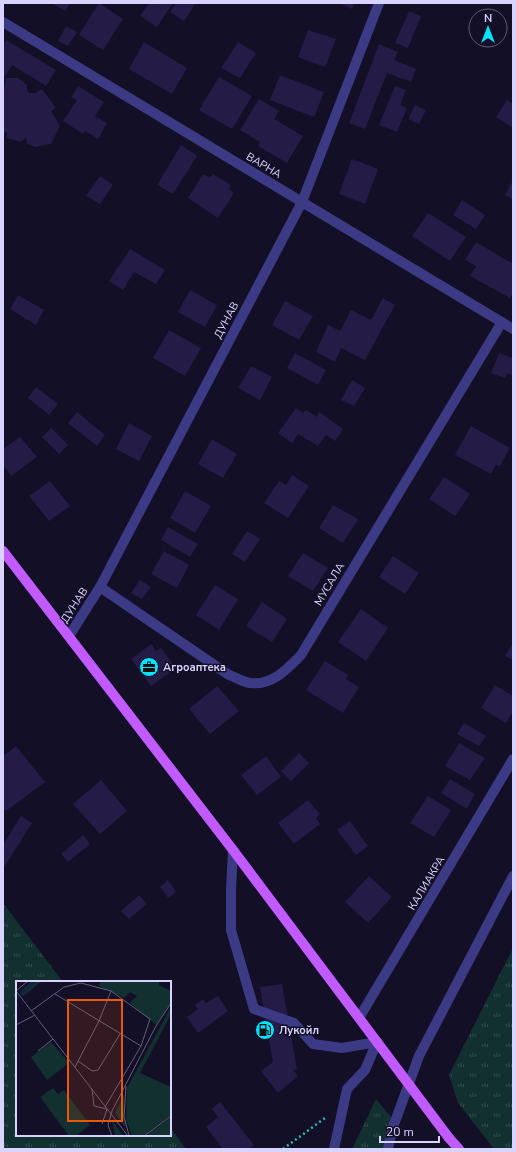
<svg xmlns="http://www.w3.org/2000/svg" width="516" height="1152" font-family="'Nunito Sans',sans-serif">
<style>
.grass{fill:url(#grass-tufts)}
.building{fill:#241b47}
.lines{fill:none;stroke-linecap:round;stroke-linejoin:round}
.path{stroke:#2fb8b0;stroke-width:2.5;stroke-dasharray:2 3;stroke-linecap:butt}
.minor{stroke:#3d3a85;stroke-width:10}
.major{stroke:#c25bff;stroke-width:10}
.major-bridge{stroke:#c25bff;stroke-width:10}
.labels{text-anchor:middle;stroke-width:3;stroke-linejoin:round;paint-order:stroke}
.street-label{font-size:11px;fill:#d9d4ff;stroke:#130f26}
.poi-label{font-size:11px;font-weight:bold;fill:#d9d4ff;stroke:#130f26;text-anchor:start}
.inset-river{fill:none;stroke:#0c2248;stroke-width:2}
.inset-road{fill:none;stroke:#625e7d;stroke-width:1}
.view{fill:#e8590c;fill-opacity:0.15;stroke:#e8590c;stroke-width:2}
.inset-edge{fill:none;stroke:#d9d4ff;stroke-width:2}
</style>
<defs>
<pattern id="grass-tufts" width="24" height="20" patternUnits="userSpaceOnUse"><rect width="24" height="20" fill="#12302f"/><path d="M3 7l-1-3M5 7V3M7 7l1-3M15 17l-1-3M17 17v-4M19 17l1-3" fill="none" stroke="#344d4e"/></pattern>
</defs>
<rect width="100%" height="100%" fill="#130f26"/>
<!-- grass -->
<path class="grass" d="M3,903L63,982H17V1135H170V1127L186,1149H3Z
M513,948V1149H494L458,1103L449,1075Z
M376,1099L396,1123L390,1149H352Z"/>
<!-- building -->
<path class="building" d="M51,3H70L65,11Z
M99,3L123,19L103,50L79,35Z
M149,3H173L157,27L140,16Z
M176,3H196L184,21L170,12Z
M339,3H354L352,9Z
M409,11L421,16L408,48L395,43Z
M66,26L77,32L68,46L58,41Z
M308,30L336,39L325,67L298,57Z
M6,40L56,70L46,86L12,65L3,79V45Z
M144,42L187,68L172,94L129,69Z
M238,42L256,53L240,78L221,68Z
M379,44L398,52L394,60L416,69L411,82L387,73L365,129L349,123Z
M280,75L324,92L314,117L270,100Z
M219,77L252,96L232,129L199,110Z
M6,78H18L27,85V91L30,93H35L42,89L56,108L51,111L60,126L51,144L35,147L27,144L26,138L20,142L7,138V132L3,133V93Z
M78,86L104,102L95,116L107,123L98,139L85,131L83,134L63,121L77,100L71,97Z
M395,86L406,90L400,105L407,108L397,132L379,125Z
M259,99L279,111L274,119L303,136L287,163L258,146L260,142L240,130Z
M507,100L513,104V128L496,117Z
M415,105L426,110L419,124L408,119Z
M181,145L197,156L173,194L157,185Z
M352,159L378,169L365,204L339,194Z
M203,174L210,178L213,174L231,185L229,189L234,193L218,218L188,198Z
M100,176L113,185L100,204L86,196Z
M513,180V199L505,195Z
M462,200L485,215L476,229L453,215Z
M428,213L466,237L450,261L412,236Z
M476,242L513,264V293L510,298L470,276L476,266L465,260Z
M130,249L165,270L156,284L134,272L123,290L109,281Z
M190,290L217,305L205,327L178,312Z
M18,295L44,310L36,325L10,309Z
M383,298L395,305L365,360L341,348L335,362L316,352L328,325L340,331L351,310L371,320Z
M285,301L313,316L299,340L272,325Z
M169,330L201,348L185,376L153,358Z
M295,353L326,370L318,385L287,368Z
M499,353L513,358V375L507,373L505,378L491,373Z
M251,366L272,377L260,400L238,388Z
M352,380L365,388L354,406L341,400Z
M36,387L58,404L49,415L28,398Z
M296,408L303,413L306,410L317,417L319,412L343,429L335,441L326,435L318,446L298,434L292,443L278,433Z
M77,412L105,435L97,446L68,423Z
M129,423L152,436L139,461L116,449Z
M471,426L510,448L500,466L496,465L491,474L455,455Z
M51,428L68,445L59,454L42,437Z
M20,437L37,457L11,476L3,465V449Z
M212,439L237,454L223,478L198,464Z
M292,475L309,486L288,518L264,503L279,481L286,485Z
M444,477L470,494L455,516L429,499Z
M50,481L70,506L49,521L29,496Z
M185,491L211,506L195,533L170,518Z
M333,505L358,519L343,543L319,528Z
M168,527L198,544L190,557L161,540Z
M247,531L260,539L245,562L232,554Z
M164,551L189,565L177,588L151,574Z
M303,553L328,568L313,591L288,576Z
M393,556L419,573L405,594L379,577Z
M140,580L151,587L142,599L131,593Z
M215,585L238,599L219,630L196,615Z
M262,602L287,619L272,642L246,626Z
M361,609L388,628L366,661L338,642Z
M513,643V660L505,656Z
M151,644L156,651L161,648L176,668L151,686L131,659Z
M325,661L348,675L346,679L359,687L343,713L306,690Z
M495,685L513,696V711L506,723L481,708Z
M217,686L239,711L210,734L189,709Z
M464,723L486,736L479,746L457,734Z
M459,743L485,758L470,780L445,766Z
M16,746L45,782L6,811L5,809L3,810V756Z
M299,753L309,763L291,781L281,771Z
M266,756L281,777L257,795L241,775Z
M450,779L475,794L467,809L441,793Z
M101,780L127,811L100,834L73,804Z
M428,796L451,810L434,837L410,823Z
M308,800L320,814L316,818L320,824L294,844L278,823Z
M21,816L32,823L3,869V845Z
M350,821L368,846L356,855L337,830Z
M83,835L90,844L68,862L61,854Z
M369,876L392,897L368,923L345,902Z
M168,880L176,892L168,898L160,887Z
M139,895L147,904L129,919L121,911Z
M282,984L297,1069L293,1070L298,1076L278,1093L261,1071L273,1062L260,987Z
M218,996L228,1011L198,1033L187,1017L198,1009L195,1005L203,999L206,1003Z
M220,1102L254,1145L250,1149H223L206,1127L218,1117L212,1109Z"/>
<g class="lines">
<!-- path -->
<path class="path" d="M283,1149L325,1118"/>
<!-- minor -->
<path class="minor" d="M3,22L513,329
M100,587L229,675C235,677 243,682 250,683C272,686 287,669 301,655L502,322
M69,636L100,587L302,202L379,3
M233,850L231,889V930L254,1009L294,1023L313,1044L342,1048L377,1042
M359,1018L513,759
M334,1149L347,1089L365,1070L377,1042
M388,1149L392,1130L419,1056L513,876"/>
<!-- major -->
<path class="major" d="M3,551L233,850L377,1042
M449,1138L459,1149"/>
<!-- major-bridge -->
<path class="major-bridge" d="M377,1042L449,1138"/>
</g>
<!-- icons -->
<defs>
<symbol id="office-disc" viewBox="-11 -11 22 22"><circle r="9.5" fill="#00e5ff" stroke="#130f26"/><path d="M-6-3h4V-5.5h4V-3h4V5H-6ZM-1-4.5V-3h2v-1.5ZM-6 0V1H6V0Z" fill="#111"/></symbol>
<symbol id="fuel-disc" viewBox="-11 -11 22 22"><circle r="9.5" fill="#00e5ff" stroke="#130f26"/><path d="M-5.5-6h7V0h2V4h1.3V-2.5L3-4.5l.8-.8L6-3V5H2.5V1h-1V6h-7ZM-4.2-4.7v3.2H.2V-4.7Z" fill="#111"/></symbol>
</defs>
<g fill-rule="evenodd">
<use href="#office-disc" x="138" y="656" width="22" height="22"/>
<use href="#fuel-disc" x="254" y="1019" width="22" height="22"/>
</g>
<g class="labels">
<!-- street labels -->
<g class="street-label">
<text transform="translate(264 165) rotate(31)" y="4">ВАРНА</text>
<text transform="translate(226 320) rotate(-62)" y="4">ДУНАВ</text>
<text transform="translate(329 584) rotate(-59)" y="4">МУСАЛА</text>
<text transform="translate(74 605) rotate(-57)" y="4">ДУНАВ</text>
<text transform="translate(426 883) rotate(-59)" y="4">КАЛИАКРА</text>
</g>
<!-- poi labels -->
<g class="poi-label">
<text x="163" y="671">Агроаптека</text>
<text x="279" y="1034">Лукойл</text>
</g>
</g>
<!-- overview -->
<g transform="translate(16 981)">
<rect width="155" height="155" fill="#130f26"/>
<path d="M16,0H26L7,15L4,11ZM84,0H143V4L155,10V21L140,44L114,22L121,15L114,11L108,17L83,5ZM155,26V33L124,92L155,106V134L127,155H116L110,138L111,107ZM35,61L53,82L31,99L15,76ZM37,107L42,113L48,109L74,144L60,155H53L24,116ZM108,113L109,145H108L99,132ZM155,136V155H129ZM96,139L103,149L107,155L99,154Z" fill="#12302f"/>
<path class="inset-river" d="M0,18L19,0"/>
<path class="inset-road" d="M0,10L12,0M0,10L112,155M39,13L125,65M15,30L48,6L65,2L95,10L134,38L125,65L89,126M0,44L19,34M22,70L37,58M62,80L76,90L82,89L104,53M59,86L83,40L95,10M110,105L108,136L113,154M76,108L78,125L91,128M86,143L91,128M96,155L92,144L96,130L140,45L155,22M128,155L155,135"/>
<path class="view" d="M52,19H106V140H52Z"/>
<rect width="155" height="155" class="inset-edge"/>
</g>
<!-- border -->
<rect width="516" height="1152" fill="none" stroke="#d9d4ff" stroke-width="8"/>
<!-- north arrow -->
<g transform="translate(488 28)"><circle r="19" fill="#130f26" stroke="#625e7d"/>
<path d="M0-3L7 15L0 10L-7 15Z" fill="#00e5ff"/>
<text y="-6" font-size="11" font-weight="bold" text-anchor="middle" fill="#d9d4ff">N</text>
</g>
<!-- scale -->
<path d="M380 1136v6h59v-6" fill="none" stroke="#d9d4ff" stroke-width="2"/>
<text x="386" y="1136" font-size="12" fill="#d9d4ff" stroke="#130f26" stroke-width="3" paint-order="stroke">20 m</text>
</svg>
